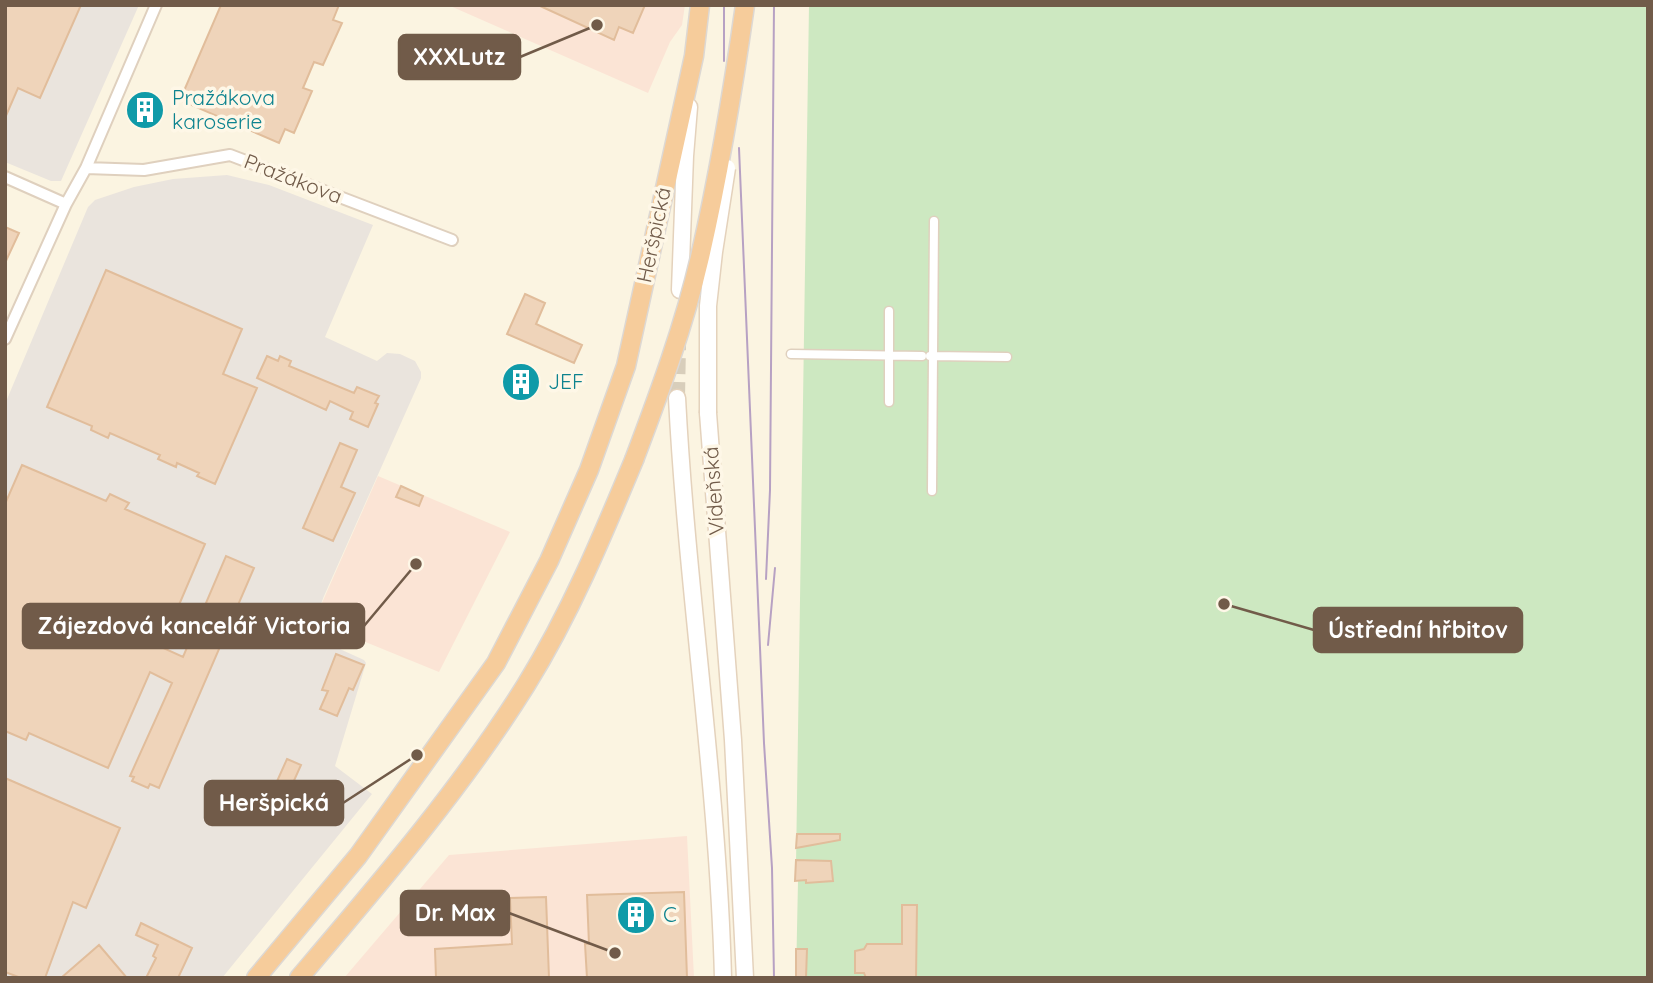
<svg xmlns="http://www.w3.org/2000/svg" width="1653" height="983" font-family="Quicksand,sans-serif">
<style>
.commercial{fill:#fbe4d5}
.industrial{fill:#eae4dd}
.green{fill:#cde8c1}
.building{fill:#efd4ba;stroke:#e1bd9b;stroke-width:2}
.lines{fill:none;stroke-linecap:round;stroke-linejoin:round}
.secondary-tunnel{stroke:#d8cebb;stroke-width:16;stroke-dasharray:16 8;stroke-linecap:butt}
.pedestrian-casing{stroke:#dfd0be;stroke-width:11}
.minor-casing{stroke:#dfd0be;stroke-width:14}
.secondary-casing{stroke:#e4d2bc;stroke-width:19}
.trunk-casing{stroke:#ddd8d3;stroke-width:21}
.pedestrian{stroke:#fff;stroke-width:8}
.minor{stroke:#fff;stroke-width:10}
.secondary{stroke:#fff;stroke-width:16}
.trunk{stroke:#f6cc9b;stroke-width:18}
.tram{stroke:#b7a1c3;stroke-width:2}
.secondary-bridge-casing{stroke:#e4d2bc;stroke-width:19;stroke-linecap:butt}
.trunk-bridge-casing{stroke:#ddd8d3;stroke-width:21;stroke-linecap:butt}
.secondary-bridge{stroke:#fff;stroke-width:16}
.trunk-bridge{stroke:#f6cc9b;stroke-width:18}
.labels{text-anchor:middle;stroke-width:7;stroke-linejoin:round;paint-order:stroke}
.culture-label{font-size:21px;fill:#0d838f;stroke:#fef7e7;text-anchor:start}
.street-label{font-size:21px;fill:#715b49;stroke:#fef7e7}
.leader{fill:none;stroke:#715b49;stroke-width:2.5}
.callout-dot{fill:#715b49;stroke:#fef7e7;stroke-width:2.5}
.callout{fill:#715b49;stroke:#715b49;stroke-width:2.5}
.callout-label{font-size:23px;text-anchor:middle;font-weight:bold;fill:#fff}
</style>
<rect width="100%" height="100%" fill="#fbf4e1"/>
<!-- commercial -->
<path class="commercial" d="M448,5H685L682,25L670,42L648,93Z
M378,476L510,532L439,672L314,621Z
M687,836L694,978H344L449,855Z"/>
<!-- industrial -->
<path class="industrial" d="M5,5H139L61,181H51L5,162Z
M227,175L269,185L373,225L325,337L377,361L387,353L400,354L415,361L421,372V378L324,596L309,635L364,660L366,663L335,766L372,794L222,978H5V404L88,207L95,200L134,187L173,179Z"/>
<!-- green -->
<path class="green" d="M809,5H1648V978H796L798,881H795L796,864Z"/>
<!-- building -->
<path class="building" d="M5,5H81L40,98L18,88L5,118Z
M221,5H339L333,20L342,23L323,65L314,62L303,88L312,91L294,133L285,129L279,143L180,100Z
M538,5H645L633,33L619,27L614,40Z
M5,227L19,233L5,263Z
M106,270L242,329L223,374L257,388L215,484L197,476L199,473L177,463L176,467L158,459L160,455L110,433L108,438L91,430L92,426L47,407Z
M525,294L545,303L536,324L582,345L574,363L507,334Z
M267,356L278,361L280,356L291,361L289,366L354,393L357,387L379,396L375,403L378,404L368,427L350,419L353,412L330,401L326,410L257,378Z
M513,370L535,381L528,394L507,383Z
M340,443L357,450L341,487L355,493L333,541L303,528Z
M22,465L106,501L110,494L129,503L125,509L205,544L161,647L183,657L226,556L254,568L159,788L150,784L148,788L132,781L134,777L130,776L172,683L150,672L108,768L29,733L26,740L5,731V504Z
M401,486L423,496L419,506L396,497Z
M336,654L364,665L353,690L349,688L337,716L320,709L328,691L322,690Z
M287,759L301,765L288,794L274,788Z
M5,778L120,828L86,908L73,902L45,978H21L5,972Z
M797,834H840V840L796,848Z
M796,860L831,861L833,881L806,883V880L795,881Z
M684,892L687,978H587L585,944H589L587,895Z
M546,897L549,978H436L435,949L512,944L510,898Z
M902,905H917L916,978H866L864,973H855V951L864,949L867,944H902Z
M141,923L192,948L178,978H146L156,958L153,956L158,945L136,935Z
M99,945L127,978H61Z
M796,949H807L806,978H796Z"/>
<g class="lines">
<!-- secondary-tunnel -->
<path class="secondary-tunnel" d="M677,398L678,345"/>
<defs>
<path id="pedestrian" d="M791,354L922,356
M930,356L1007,357
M889,402V311
M932,491L934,221"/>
<path id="minor" d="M86,168L144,170L230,155L452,240
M5,177L66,204
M5,339L66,204L86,168L156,5"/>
<path id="secondary" d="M680,290L685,156L689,107
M677,398C687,592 718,784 723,978
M708,413L733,740L745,978"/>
<path id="trunk" d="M256,978L358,856L496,663L549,561L589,470L626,366L694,56L700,5
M299,978C379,884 461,789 526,685C570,614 602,537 634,460"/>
</defs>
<!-- pedestrian casing -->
<use href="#pedestrian" class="pedestrian-casing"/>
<!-- minor casing -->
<use href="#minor" class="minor-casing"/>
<!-- secondary casing -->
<use href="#secondary" class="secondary-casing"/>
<!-- trunk casing -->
<use href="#trunk" class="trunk-casing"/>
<!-- pedestrian -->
<use href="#pedestrian" class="pedestrian"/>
<!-- minor -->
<use href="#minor" class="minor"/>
<!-- secondary -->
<use href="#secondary" class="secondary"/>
<!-- trunk -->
<use href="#trunk" class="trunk"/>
<!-- tram -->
<path class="tram" d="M724,5V61
M739,148L764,743L772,868L774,978
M766,579L770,490L774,5
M768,645L775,568"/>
<defs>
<path id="secondary-bridge" d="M708,413V306L714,252L727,168"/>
<path id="trunk-bridge" d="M634,460C659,394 684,326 700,257C719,174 733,90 745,5"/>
</defs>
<!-- secondary-bridge casing -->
<use href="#secondary-bridge" class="secondary-bridge-casing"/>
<!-- trunk-bridge casing -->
<use href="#trunk-bridge" class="trunk-bridge-casing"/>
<!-- secondary-bridge -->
<use href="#secondary-bridge" class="secondary-bridge"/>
<!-- trunk-bridge -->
<use href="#trunk-bridge" class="trunk-bridge"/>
</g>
<!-- icons -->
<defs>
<symbol id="building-disc" viewBox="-11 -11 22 22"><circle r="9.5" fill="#0f9aa8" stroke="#fef7e7"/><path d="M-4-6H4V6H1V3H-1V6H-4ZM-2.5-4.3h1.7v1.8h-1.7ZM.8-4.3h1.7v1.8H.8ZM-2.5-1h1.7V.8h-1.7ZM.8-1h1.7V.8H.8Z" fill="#fff"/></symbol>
</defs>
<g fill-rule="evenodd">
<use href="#building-disc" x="123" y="88" width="44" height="44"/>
<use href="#building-disc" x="499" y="360" width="44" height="44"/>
<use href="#building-disc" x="614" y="893" width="44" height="44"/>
</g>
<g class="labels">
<!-- culture labels -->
<g class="culture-label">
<text x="172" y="105">Pražákova<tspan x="172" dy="24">karoserie</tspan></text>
<text x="548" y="389">JEF</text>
<text x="663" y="922">C</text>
</g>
<!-- street labels -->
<g class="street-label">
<text transform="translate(293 179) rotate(21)" y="7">Pražákova</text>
<text transform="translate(654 235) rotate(-78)" y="7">Heršpická</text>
<text transform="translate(714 491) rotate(-94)" y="7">Vídeňská</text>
</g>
</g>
<!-- callouts -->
<path class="leader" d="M597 25L520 57M416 564L364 626M1224 604L1314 630M417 755L343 803M615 953L509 913"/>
<g class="callout-dot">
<circle cx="597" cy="25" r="7"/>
<circle cx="416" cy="564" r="7"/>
<circle cx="1224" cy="604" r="7"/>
<circle cx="417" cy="755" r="7"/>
<circle cx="615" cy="953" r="7"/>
</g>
<g class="callout">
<rect x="399" y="35" width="121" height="44" rx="7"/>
<rect x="23" y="604" width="341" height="44" rx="7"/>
<rect x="1314" y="608" width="208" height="44" rx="7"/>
<rect x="205" y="781" width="138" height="44" rx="7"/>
<rect x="401" y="891" width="108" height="44" rx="7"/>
</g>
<g class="callout-label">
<text x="459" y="65">XXXLutz</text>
<text x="194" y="634">Zájezdová kancelář Victoria</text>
<text x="1418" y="638">Ústřední hřbitov</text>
<text x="274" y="811">Heršpická</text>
<text x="455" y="921">Dr. Max</text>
</g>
<!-- border -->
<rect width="1653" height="983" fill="none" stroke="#715b49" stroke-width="14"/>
</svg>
